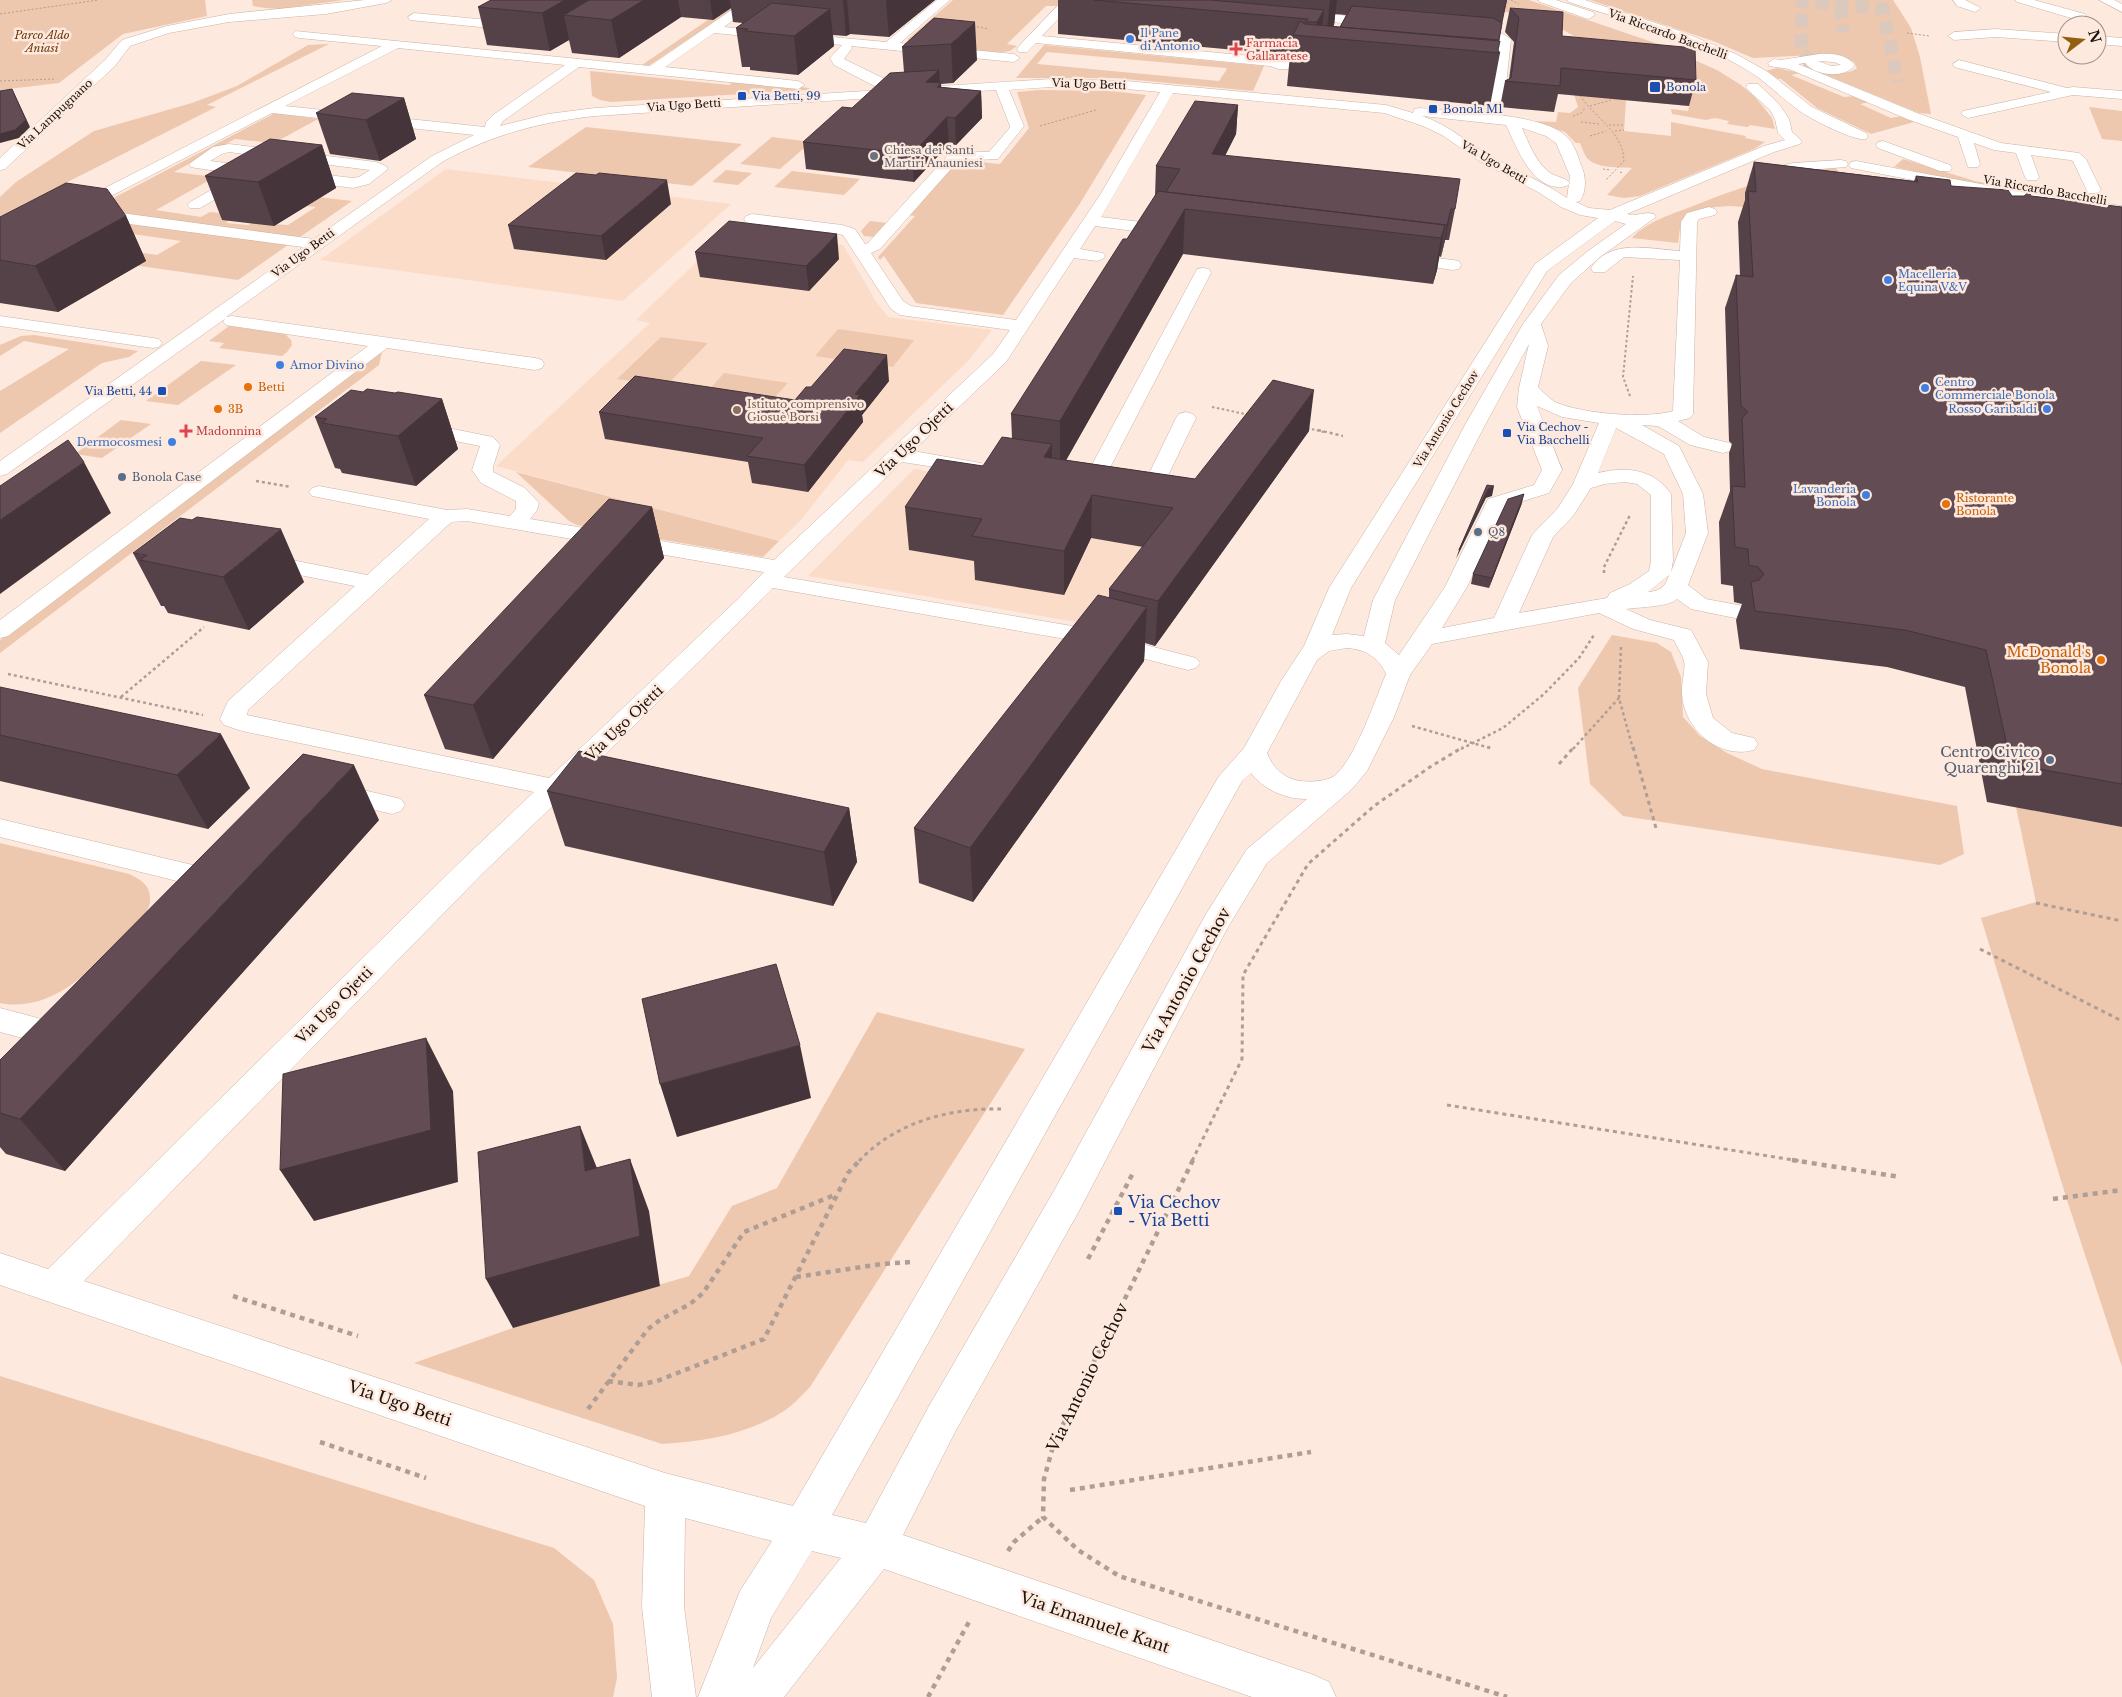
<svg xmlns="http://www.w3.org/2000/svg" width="2122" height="1697" font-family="'Libre Baskerville',serif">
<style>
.built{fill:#fbdcc8}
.green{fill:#eec7af;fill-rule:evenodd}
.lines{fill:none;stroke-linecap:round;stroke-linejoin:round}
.minor-tunnel{stroke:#dbc9be;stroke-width:13;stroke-dasharray:13 7;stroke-linecap:butt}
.minor-casing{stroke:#cab4a5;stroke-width:1}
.path-far4{stroke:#ae9e95;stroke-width:1;stroke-dasharray:2 2;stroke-linecap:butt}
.path-far3{stroke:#ae9e95;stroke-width:2;stroke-dasharray:2.5 2.5;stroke-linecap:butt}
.path-far2{stroke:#ae9e95;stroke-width:2.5;stroke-dasharray:3 3;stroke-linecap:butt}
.path-far1{stroke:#ae9e95;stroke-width:3;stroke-dasharray:4 4;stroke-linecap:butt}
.path{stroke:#ae9e95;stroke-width:4.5;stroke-dasharray:5 5;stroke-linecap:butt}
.minor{fill:#fff;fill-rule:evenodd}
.wall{fill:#554148;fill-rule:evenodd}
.shaded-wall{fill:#45353b}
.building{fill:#634c54;stroke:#45353b}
.shop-dot{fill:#3f7fe0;stroke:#fde9dd;stroke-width:2}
.health-dot{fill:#e0444e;stroke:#fde9dd;stroke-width:2}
.transit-dot{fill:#1a4fb4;stroke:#fde9dd;stroke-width:2}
.worship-dot{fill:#6b7280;stroke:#fde9dd;stroke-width:2}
.food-dot{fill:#e8710a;stroke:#fde9dd;stroke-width:2}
.education-dot{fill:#8d6e63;stroke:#fde9dd;stroke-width:2}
.service-dot{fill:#5c6f8a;stroke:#fde9dd;stroke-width:2}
.labels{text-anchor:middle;stroke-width:5;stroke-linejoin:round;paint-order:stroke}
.far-shop-label{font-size:11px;fill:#366cbe;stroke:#fde9dd;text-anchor:start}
.far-street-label{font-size:11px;fill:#1a120d;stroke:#fde9dd}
.far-park-label{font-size:11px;font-style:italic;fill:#6b3403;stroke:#fde9dd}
.far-health-label{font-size:11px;fill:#be3a42;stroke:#fde9dd;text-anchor:start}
.far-transit-label{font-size:11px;fill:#164399;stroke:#fde9dd;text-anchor:start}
.far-worship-label{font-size:11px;fill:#5b616d;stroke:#fde9dd;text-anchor:start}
.far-food-label{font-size:11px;fill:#c56008;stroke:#fde9dd;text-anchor:start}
.far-education-label{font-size:11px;fill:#785e54;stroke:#fde9dd;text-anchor:start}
.far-service-label{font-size:11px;fill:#4e5e75;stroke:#fde9dd;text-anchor:start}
.street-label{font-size:14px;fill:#1a120d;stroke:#fde9dd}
.food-label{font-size:14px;fill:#c56008;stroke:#fde9dd;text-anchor:end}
.service-label{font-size:14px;fill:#4e5e75;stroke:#fde9dd;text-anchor:end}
.near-street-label{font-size:16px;fill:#1a120d;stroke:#fde9dd}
.near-transit-label{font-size:16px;fill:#164399;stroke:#fde9dd;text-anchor:start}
</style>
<rect width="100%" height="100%" fill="#fde9dd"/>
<!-- built -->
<path class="built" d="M446,169L731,204L623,301L320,260Z
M727,233L843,245L877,303L888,317L992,330L969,360L863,462L848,460L801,520L779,541L496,466L650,323L636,320Z
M914,469L1176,510L1088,624L808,576Z"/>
<!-- green -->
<path class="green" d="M0,0H205L207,16L123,34L59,83L0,90Z
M252,0H344L279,9C270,8 261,8 253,6Z
M737,0H747L650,65H642Z
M953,0H1059V3L1056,6H1046L1007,44L1017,46L1010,51L994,53L908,43V39Z
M1363,0H1529L1658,44L1717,70L1741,85L1756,98L1772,118L1775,129L1750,125L1748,127L1727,124L1729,121L1715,118L1706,120L1672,114L1671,109L1688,111L1689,106L1626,100L1624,131L1671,136V122L1746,136L1745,138L1765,142L1754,149L1640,196L1624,198L1607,195L1632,168C1619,167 1597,169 1587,158C1584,154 1582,148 1580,143H1576L1565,132L1532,121L1556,122L1558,112L1570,113L1578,107L1572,88L1577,38L1557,26L1515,13Z
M1590,0H1893L1911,28L1920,57L1931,114L1919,113L1804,66L1803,64C1816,71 1845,78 1857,68L1854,62L1844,58L1815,55L1753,58L1713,41Z
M329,44L207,105L216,107L22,205L34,207L0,232V197L16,182L94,131L192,103L237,86L308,45Z
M1044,45L1264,66L1253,91L1115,78H1016ZM1047,52L1226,68L1227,69L1219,81L1037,64Z
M1777,68L1800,73L1791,75L1844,97L1854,96L1870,102L1860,104L1891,118L1902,116L1914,122L1871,134L1817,108L1781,79H1778L1766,71Z
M590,71L729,85L735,81L810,88L809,90L611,102L600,100L592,96Z
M1039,90L1111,91L1146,95L1079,205L1003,315L916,303L884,256L880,260L878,257L915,216L907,215L958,160L1000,164L1029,128L1017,92Z
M2089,107L2122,111V141L2102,139Z
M275,113L318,119L274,143L235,139L174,172L215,177L156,210L201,217L210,212L228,214L220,219L229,220L226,223L248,225L252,223L288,225L316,207L306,206L258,190L352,201L300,237L110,212L106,202Z
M586,127L742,144L692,186L528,167Z
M772,137L811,142L780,169L740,164Z
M1903,159L1975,181L2065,198L2122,206V208L1991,187L1894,167Z
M1836,168L1840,175L1745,207L1729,206L1704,208L1687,214L1681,221L1678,243L1632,238C1647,221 1673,214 1693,206C1740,188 1785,170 1836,168Z
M726,170L752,173L738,185L712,182Z
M792,171L860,179L844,195L774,187Z
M72,216L288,245L238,280L0,246L16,235L157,255L181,241L43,221Z
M870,221L888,223L875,237L864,236L861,231Z
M229,326L285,334L291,340L292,345L287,352L282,356L219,348L224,343L209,341Z
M838,329L914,340L893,367L815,356Z
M34,335L138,351L129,357L102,363L0,433V391L69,349L24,341L0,356V345L21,336Z
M661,337L708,343L666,386L617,379Z
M382,352L379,365L0,653V640Z
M201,361L236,365L178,405L146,401Z
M724,373L788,383L773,399L709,390Z
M121,420L151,424L102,458L75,454Z
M516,472L779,541L763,557L577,525L569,521Z
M1612,635L1657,643L1671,652L1681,677L1683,717L1700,736L1727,753L1762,769L1957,806L1964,854L1940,865L1623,816L1590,784L1578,688Z
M2016,807L2122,827V1367L2066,1197L1981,918L2036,902Z
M0,843L129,874C139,879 150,884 150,898C151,914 134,927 123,938C91,971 51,1013 0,1003Z
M877,1012L1025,1049L810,1387C802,1395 794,1404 784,1411C749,1434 704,1442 662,1444L414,1363L513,1328L689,1276L732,1206L777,1188Z
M0,1376L554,1548L594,1580L613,1624L617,1678L613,1697H0Z"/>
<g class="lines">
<!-- minor-tunnel -->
<path class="minor-tunnel" d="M1840,5L1843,32
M1811,63L1801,53L1802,1L1883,9L1898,82"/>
<defs>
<path id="minor" d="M365,0H392L386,3L326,14L229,22L169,33L130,46L115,66L5,169L0,170V158L105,60L122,40L167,26L229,14Z
M746,0H760L724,27L886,42L937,0H950L900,43L1014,54L1020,58L1014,62L851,46L852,48L844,59L891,82L895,89L1051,79L1126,81L1386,105L1413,113L1414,109L1419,108C1453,111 1544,113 1567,137C1574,144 1578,156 1581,165C1586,175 1587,191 1580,201L1576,202L1589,208L1610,210L1764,146L1785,140L1778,133L1775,119L1770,110L1748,90L1746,87L1748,84H1758L1779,104L1789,119L1792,132L1802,141L1800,144L1774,152L1627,214C1637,217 1644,211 1654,214L1656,217L1600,257L1571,283L1541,324L1548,346L1538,387C1543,392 1549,398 1555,402C1582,414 1646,419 1673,411L1680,260L1624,257L1605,272H1593L1591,268C1611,238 1649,249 1680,251L1681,222L1687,213L1709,207L1715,209L1717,212L1715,215L1699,219L1697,222L1693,414L1690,418L1678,421L1704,437L1730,443L1733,447L1730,451L1723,453L1690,445L1658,426L1642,425L1679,446L1703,494L1708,533L1688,585L1706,599L1743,606L1747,611L1743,616L1735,618L1691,609L1677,599C1669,607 1639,607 1626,609L1650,620L1691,630L1708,662L1706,694L1713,718L1732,733L1754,738L1758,744L1754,750C1718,760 1683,728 1682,693C1681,683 1686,671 1684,661C1682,654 1677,647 1674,640L1633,629L1599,613L1432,644L1410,675L1394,717L1367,771L1352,789L1267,863L1228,927L1079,1211L955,1432L903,1535L1314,1675L1329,1682L1336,1697H1252L884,1569L784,1697H698L740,1591L772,1541L685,1518L684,1607L696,1697H652L642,1607L645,1506L0,1285V1253L48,1269L462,860L534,792L242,731L224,725L220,719L228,701L355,586L254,566L251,561L254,556L262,554L367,575L429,519L312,496L309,492L312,488L319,486L447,510L467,509L510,516L516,509V501L481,483L472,470L480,446L411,432L408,428L411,424L418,422L493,437L500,445L493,467V472L525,488L539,503L537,510L530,519L774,560L993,354L1010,330L900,315L891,309L843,235L834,233L752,224L746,222L744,219L746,216L752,214L842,225L855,229L865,244L868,243L948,155L963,151L989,152L1009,129L1010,126L996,90L595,116C540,122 491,135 442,162L226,317L232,316L535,358L542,360L544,364L542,368L535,370L387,348L8,636L0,638V620L368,346L232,326L226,325L223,321L226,318L7,474L0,476V461L303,247L92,219L86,217L84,214L86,211L92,209L314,239L432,156L474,135L272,113L80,212H70L67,209L70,206L382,46L299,38L295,37L293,34L295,31L650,66ZM714,33L842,45L830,58L834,65L882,90L595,108L548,114L500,126L503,121L579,67L798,89L805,85L798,81L665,67ZM398,48L565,65L493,115L486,122L485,127L285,106ZM1051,87L1126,89L1160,92L1100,195L1016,320L911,306L903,301L871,253L880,249L958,161L998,159L1024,126L1009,90ZM1173,93L1384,113L1423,126L1442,135L1481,162L1538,192L1561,207L1580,215L1598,218L1535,264L1329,588L1304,646L1281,681L1244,748L1219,776L793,1506L665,1473L84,1281L482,874L565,794L773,588L1071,640L1188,670L1196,668L1200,663L1196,658L1072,626L784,577L902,462L974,473L981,471L984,467L981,463L913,451L1006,362L1074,258L1097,261L1103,259L1105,256L1103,253L1080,249L1095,226L1172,236L1178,234L1180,231L1178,228L1172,226L1101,217ZM1422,116L1506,125C1517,148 1534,195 1567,186L1570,183C1565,177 1555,177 1549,172C1535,161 1529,143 1522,128L1546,136L1556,143L1570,176L1567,198C1543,182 1517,171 1492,157C1468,143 1449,125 1422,116ZM1615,221L1626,224L1588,251L1559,275L1523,324L1465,425L1373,600L1364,636L1347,634L1332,635L1351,588L1547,271ZM1529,344L1519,388L1517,407L1542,470L1534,485L1488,499L1445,587L1399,655L1385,643L1395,600L1485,425ZM1537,406L1562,417L1599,423L1573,484L1558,508L1532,535L1494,618L1442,628L1467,587L1504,507L1549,493L1562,470ZM1616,428L1664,454L1683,494L1686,533L1671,572L1673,561L1671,494C1654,469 1626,466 1598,473ZM1625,482L1637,484L1651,495V561L1649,571L1630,584L1610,593L1607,598L1519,613L1553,537L1573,516L1591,488L1605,484ZM467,521L764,572L738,599L549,778L247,715L248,710L447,526L452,522ZM1669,575C1665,587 1661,591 1648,592ZM1347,648C1364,649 1379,657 1386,674C1375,700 1355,760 1334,776C1326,782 1309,782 1300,781C1283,778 1273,768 1267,753L1317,660L1329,651ZM1251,773C1264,790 1285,799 1307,799L1247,849L1206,914L1055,1189L929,1406L866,1523L832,1515L1242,781ZM812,1551L841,1558L753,1668L771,1618Z
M1063,0H1076L1042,36L1272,58L1281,61L1314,62L1317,56L1322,55L1328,59L1323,69L1318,70L1279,69L1270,66L1036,43L1027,52H1019L1017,49L1019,46Z
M1538,0H1556L1593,12L1595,15L1589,19L1585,18L1540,2Z
M1567,0H1585L1680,31L1736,54L1768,72L1812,107L1866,133L1868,136L1866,139C1855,142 1811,119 1801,112C1786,101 1773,89 1759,78C1709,42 1628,22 1569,2Z
M1953,0H1965L1981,8L1975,12L1957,6Z
M2015,0H2034L2085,14L2087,17L2081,21L2017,2Z
M2099,0H2114L2122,4V12Z
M1297,11L1381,19L1387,23L1381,27L1293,18L1291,15Z
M414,13L520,23L526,27L520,31L410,20L408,17Z
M1464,26L1496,30L1511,39L1504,103L1502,106L1497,107L1490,103L1499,41L1489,36L1460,33L1458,30Z
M1996,29L2067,34V42L1996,37L1954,40L1948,36L1954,32Z
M2097,36L2122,38V46L2097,44Z
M1819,54C1832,53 1846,54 1855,65C1845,79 1815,76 1805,63L1798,64L1917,113L2001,143L2079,153L2086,159L2101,190L2098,193H2088L2073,161L2070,160L2031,155L2039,177L2037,180H2027L2025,177L2016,153L1994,150L1974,143L1980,164L1978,167H1968L1958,137L1907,119L1789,69L1769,66L1768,63L1774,59L1781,60ZM1818,61L1834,62L1841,65L1831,66Z
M1959,60L2067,88L2073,87L2122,91V99L2073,95L1968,118L1961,114L1963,111L2051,92L1954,67L1953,64Z
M1883,141L1950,165L1952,168L1950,171H1940L1878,148L1876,145L1878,142Z
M229,144L376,162L386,166L388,169L369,184L353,188L250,175L251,177L249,180L200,208H190L187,205L190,202L239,174L196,168L191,167L189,164L213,147ZM229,152L370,170L359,177L353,178L210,161L222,154Z
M1841,160L1846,161L1848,164L1846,167L1793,171L1756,180L1751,179L1749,176L1751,173L1793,163Z
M1856,161L2035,194L2122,206V216L2035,204L1851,168L1849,165L1851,162Z
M1401,254L1453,260L1459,261L1461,265L1459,269L1453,270L1395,262L1393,259L1395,256Z
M1203,268L1209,269L1211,273L1101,485L1098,489L1091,491L1084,489L1081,485L1195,273L1197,269Z
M0,316L153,338L159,339L162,343L159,347L153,348L0,326Z
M1186,412L1193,414L1196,418L1160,492L1146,498L1125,495L1122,491L1125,487L1144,484L1176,418L1179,414Z
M334,783L401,799L405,805L401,811L392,814L325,798L321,792L325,786Z
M0,819L201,867L211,870L215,877L211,884L201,887L0,837Z
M0,1008L60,1024L64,1033L60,1042L49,1045L0,1032Z"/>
</defs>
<!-- minor casing -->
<use href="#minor" class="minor-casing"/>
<!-- path-far4 -->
<path class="path-far4" d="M1511,0L1519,4
M0,14L98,0
M973,26L989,29
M1907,33L1929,36
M0,81L54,79
M1578,92C1592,117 1623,130 1624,161L1606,180
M1590,106L1611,100
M1573,116L1581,113L1585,108
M1581,122L1599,124
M1609,125H1624
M1040,126L1096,110
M1615,131L1624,130
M1590,136L1606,131
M1603,169L1611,170
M1620,172L1623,173"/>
<!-- path-far3 -->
<path class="path-far3" d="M1630,396L1623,377L1633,276
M1212,407L1250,415
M1307,428L1324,432"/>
<!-- path-far2 -->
<path class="path-far2" d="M1318,430L1343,436
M256,481L291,487
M1604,573V567L1630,515
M1621,647L1619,698L1633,749
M8,674L203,715
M121,697L204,627
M1412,726L1490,748
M1461,749L1503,728L1544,694L1579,658L1594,635
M1573,749L1619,698"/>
<!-- path-far1 -->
<path class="path-far1" d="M1488,747L1490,748
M1633,747L1656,828
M1559,764L1574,747
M2036,903L2122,921
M1980,949L2122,1021
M1447,1105L1800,1161
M859,1161C896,1122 949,1108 1001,1109
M1192,1161L1242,1059L1243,975L1308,864L1374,806L1430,767L1463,747"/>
<!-- path -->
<path class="path" d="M1193,1160L1054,1443L1044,1479L1043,1517L1078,1550L1119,1576L1507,1697
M1792,1160L1900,1177
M2053,1199L2122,1190
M1088,1259L1133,1173
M796,1277L882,1264L911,1262
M233,1296L358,1336
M608,1381L638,1385L657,1381L764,1339L848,1173L860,1160
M588,1409L648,1329L660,1320L690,1304L703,1293L744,1232L837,1194
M320,1442L426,1478
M1070,1490L1311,1452
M1008,1551L1014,1542L1043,1517
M928,1697L970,1620"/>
<!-- minor -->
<use href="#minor" class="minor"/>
</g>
<!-- wall -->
<path class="wall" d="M491,0H935L889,37L850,34L846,36L833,35L834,46L798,75L750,70V67H742L736,28L743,23L733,22L731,8L713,20L681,17L619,58L572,53L569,40L550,51L487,45L478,7Z
M1058,0H1507L1499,40L1498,50L1500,53L1490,106L1287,86L1290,55L1058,34ZM1335,14L1346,15L1340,27L1333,26L1334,25Z
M1510,8L1562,36L1696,80L1689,106L1558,94L1554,112L1500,107L1505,81L1509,79L1514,42L1505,32Z
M934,18L977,60L953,83L941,84V87L981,91L982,118L956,145L949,144L914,182L806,169L803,142L904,72L902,47Z
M404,98L416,139L380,161L330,154L316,113Z
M1238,105L1236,134L1225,156L1455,209L1449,240H1445L1441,257L1439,256L1437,270L1433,284L1183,254L1066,460L1195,479L1309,431L1155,646L1145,643L1144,661L973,902L919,883L914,828L1109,598V589L1143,547L1091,538L1064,595L975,580L974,561L909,550L905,507L983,466L1012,438L1011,414L1155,197L1156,166Z
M322,145L336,188L274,226L222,220L205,176Z
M1754,162L1914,181L1916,176L1951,186L2012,196H2031L2122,207V827L1987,802L1965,687L1887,667L1740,649L1736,620L1742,604L1734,602L1733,586L1721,584L1719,522L1730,491L1729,453L1732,444L1729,441L1725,308L1736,275L1740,276L1738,222L1745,200V193Z
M671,204L606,260L514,249L508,225Z
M126,216L146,261L58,312L0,303V217Z
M695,252L839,259L809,291L700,277Z
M889,381L862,415L863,422L808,492L752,483L748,462L605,439L599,412L795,400L811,387Z
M363,392L395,393L442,399L458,449L416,486L342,473L340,469L335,468L315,417Z
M1522,503L1489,588L1471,584L1473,574Z
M652,507L664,558L493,759L445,749L424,695Z
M133,553L304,582L249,630L168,613L164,606H161Z
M0,687L250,788L208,829L0,781Z
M547,791L849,808L857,862L833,906L565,846Z
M379,820L65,1171L6,1154L0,1147V1060Z"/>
<!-- shaded-wall -->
<path class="shaded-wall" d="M565,0H636L564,15L569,40L550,51L542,13Z
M644,0H678L681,17L619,58L611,20Z
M710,0H730L731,8L713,20Z
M843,0H847L850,34L846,36Z
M886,0H935L889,37Z
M1330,0H1337L1334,25L1326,37Z
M1506,0H1507L1500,30Z
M830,9L834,46L798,75L794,36Z
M1324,10L1321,37H1316L1317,22Z
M975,22L977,60L953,83L951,44Z
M939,70L940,85L941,83L943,110L926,82Z
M12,89L30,127L19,138L0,143V134Z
M981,91L982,118L956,145L955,118Z
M404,98L416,139L380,161L366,120Z
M1238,105L1236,134L1210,185L1212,154Z
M947,117L949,144L914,182L912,154Z
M322,145L336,188L274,226L258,182Z
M667,180L671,204L606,260L601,236Z
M1185,209L1183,254L1060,471V421Z
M1451,209L1445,240L1441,257L1447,225Z
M126,216L146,261L58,312L35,266Z
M1445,225L1437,270L1433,284L1441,238Z
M837,234L839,259L809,291L806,266Z
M887,355L889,381L862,415L863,422L808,492L804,465L855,394Z
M1314,390L1309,431L1155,646L1158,601Z
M442,399L458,449L416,486L398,436Z
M1052,444V486L1044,457Z
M84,462L111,513L0,594V520Z
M1494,486L1492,496L1486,498L1456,559L1459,550L1488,489Z
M1524,494L1522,503L1489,588L1492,578Z
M1092,495L1091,538L1064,595V551Z
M652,507L664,558L493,759L473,705Z
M281,529L304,582L249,630L223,577Z
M1147,607L1144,661L973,902L970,848Z
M221,734L250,788L208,829L177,775Z
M354,765L379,820L65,1171L20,1119Z
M849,808L857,862L833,906L824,852Z
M426,1038L453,1091L458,1182L314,1221L280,1170Z
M800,1045L811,1098L677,1137L660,1084Z
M580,1126L601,1178L585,1171Z
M630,1159L649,1211L660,1286L513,1328L486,1279Z"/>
<!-- building -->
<path class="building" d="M491,0H565L542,13L478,7Z
M589,0H644L611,20L564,15Z
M1094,0H1210L1324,10L1317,22H1306L1308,19Z
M772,3L830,9L794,36L745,31L748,29L736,28Z
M1352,6L1493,18L1502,23L1499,40L1340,27Z
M1510,8L1563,12L1562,36L1695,48L1696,80L1561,68L1560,86L1505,81L1511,78L1519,18Z
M934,18L975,22L951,44L902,47Z
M1300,21L1305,24L1500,41L1498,50L1500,53L1293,35Z
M939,70L926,82L941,83L937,87L981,91L955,118L947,117L912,154L803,142L842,107L852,108L890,73Z
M12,89L26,120L15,130L0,134V91Z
M352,93L404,98L366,120L316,113Z
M1195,101L1238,105L1212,154L1460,179L1455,209H1451L1447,225L1166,192L1180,169L1156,166Z
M270,139L322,145L258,182L205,176Z
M1754,162L1918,182L1916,176L1950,180L1951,186L2008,190L2012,196H2024L2029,192L2031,196L2122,207V784L2011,764L1986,650L1905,630L1755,611L1751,582L1759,580L1764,574L1758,567L1749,565L1748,549L1735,547L1732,486L1745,487L1742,418L1748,412L1741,406L1736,275L1753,277L1748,191L1756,192Z
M576,173L596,175L599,173L667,180L601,236L508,225Z
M66,183L107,189L126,216L35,266L0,260V217Z
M1158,191L1445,225L1441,238L1185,209L1060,421L1011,414L1123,239H1127Z
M729,221L837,234L806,266L695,252Z
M844,349L887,355L855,394L860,395L804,465L747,456L763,438L599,412L635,376L795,400L806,387H811Z
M1273,380L1314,390L1158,601L1109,589L1173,508L1092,495L1064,551L972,536L982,519L905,507L937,459L983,466L1002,437L1052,444L1044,457L1195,479Z
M367,389L395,393L398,392L442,399L398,436L322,423L327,419L315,417L351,390L363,392Z
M68,440L84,462L0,520V486Z
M1487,485L1494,486L1488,489L1459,550Z
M1524,494L1492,578L1473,574L1508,499Z
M609,499L652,507L473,705L424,695Z
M197,517L281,529L223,577L140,560L147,555L133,553L180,518L192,520Z
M1098,595L1147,607L970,848L914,828Z
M0,687L221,734L177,775L0,735Z
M579,751L849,808L824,852L547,791Z
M303,754L354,765L20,1119L0,1113V1060Z
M776,964L800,1045L660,1084L642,999Z
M426,1038L431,1130L280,1170L283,1074Z
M580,1126L585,1171L630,1159L640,1236L486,1279L478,1152Z"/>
<!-- markers -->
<g class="shop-dot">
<circle cx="1130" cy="39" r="5"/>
<circle cx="1888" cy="280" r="5"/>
<circle cx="280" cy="365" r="5"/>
<circle cx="1925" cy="388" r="5"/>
<circle cx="2047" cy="409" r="5"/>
<circle cx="172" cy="442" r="5"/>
<circle cx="1866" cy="495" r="5"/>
</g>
<g class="health-dot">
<path d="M1233.5 41.5h5v5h5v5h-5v5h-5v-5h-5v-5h5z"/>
<path d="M183.5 423.5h5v5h5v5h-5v5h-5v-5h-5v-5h5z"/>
</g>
<g class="transit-dot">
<rect x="1649" y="81" width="12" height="12" rx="2.5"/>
<rect x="737" y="91" width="10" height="10" rx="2.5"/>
<rect x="1428" y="104" width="10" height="10" rx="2.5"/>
<rect x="157" y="386" width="10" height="10" rx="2.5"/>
<rect x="1502" y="428" width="10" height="10" rx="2.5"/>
<rect x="1113" y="1206" width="10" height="10" rx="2.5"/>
</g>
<circle class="worship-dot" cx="874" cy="156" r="5"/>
<g class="food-dot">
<circle cx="248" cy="387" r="5"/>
<circle cx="218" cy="409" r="5"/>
<circle cx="1946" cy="504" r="5"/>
<circle cx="2101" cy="660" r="5"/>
</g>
<circle class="education-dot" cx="737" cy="410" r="5"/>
<g class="service-dot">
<circle cx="122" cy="477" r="5"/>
<circle cx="1478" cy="532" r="5"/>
<circle cx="2050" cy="760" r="5"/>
</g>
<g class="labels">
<!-- far-shop labels -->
<g class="far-shop-label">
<text x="1140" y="37">Il Pane<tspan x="1140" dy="13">di Antonio</tspan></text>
<text x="1898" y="278">Macelleria<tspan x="1898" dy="13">Equina V&amp;V</tspan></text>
<text x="290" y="369">Amor Divino</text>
<text x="1935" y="386">Centro<tspan x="1935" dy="13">Commerciale Bonola</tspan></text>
<text x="2037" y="413" text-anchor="end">Rosso Garibaldi</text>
<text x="162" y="446" text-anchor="end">Dermocosmesi</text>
<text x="1856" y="493" text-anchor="end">Lavanderia<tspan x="1856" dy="13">Bonola</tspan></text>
</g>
<!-- far-street labels -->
<g class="far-street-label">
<text transform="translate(1668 34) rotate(20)" y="4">Via Riccardo Bacchelli</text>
<text transform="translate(1089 84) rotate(2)" y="4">Via Ugo Betti</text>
<text transform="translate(684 105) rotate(-4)" y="4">Via Ugo Betti</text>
<text transform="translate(55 114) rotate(-43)" y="4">Via Lampugnano</text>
<text transform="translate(1494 162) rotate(30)" y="4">Via Ugo Betti</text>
<text transform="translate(2045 190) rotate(10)" y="4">Via Riccardo Bacchelli</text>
<text transform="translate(303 253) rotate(-36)" y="4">Via Ugo Betti</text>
<text transform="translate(1446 419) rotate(-58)" y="4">Via Antonio Cechov</text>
</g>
<!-- far-park labels -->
<g class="far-park-label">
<text x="42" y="39">Parco Aldo<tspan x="42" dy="13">Aniasi</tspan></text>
</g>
<!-- far-health labels -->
<g class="far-health-label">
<text x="1246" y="47">Farmacia<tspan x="1246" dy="13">Gallaratese</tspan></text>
<text x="196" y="435">Madonnina</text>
</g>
<!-- far-transit labels -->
<g class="far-transit-label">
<text x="1666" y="91">Bonola</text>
<text x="752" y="100">Via Betti, 99</text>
<text x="1443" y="113">Bonola M1</text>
<text x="152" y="395" text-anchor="end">Via Betti, 44</text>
<text x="1517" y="431">Via Cechov -<tspan x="1517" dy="13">Via Bacchelli</tspan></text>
</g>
<!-- far-worship labels -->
<g class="far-worship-label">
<text x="884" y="154">Chiesa dei Santi<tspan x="884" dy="13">Martiri Anauniesi</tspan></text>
</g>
<!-- far-food labels -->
<g class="far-food-label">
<text x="258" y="391">Betti</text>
<text x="228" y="413">3B</text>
<text x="1956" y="502">Ristorante<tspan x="1956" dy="13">Bonola</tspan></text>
</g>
<!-- far-education labels -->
<g class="far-education-label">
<text x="747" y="408">Istituto comprensivo<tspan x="747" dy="13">Giosuè Borsi</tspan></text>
</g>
<!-- far-service labels -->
<g class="far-service-label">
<text x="132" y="481">Bonola Case</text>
<text x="1488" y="536">Q8</text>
</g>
<!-- street labels -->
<g class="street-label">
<text transform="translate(914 440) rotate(-44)" y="5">Via Ugo Ojetti</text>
<text transform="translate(624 723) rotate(-44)" y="5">Via Ugo Ojetti</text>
<text transform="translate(334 1005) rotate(-45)" y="5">Via Ugo Ojetti</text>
</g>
<!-- food labels -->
<g class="food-label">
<text x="2091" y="657">McDonald's<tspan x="2091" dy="16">Bonola</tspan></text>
</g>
<!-- service labels -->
<g class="service-label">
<text x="2040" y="757">Centro Civico<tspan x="2040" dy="16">Quarenghi 21</tspan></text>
</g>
<!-- near-street labels -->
<g class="near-street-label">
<text transform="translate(1186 980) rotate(-61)" y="6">Via Antonio Cechov</text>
<text transform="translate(1087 1377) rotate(-64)" y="6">Via Antonio Cechov</text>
<text transform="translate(400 1403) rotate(19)" y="6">Via Ugo Betti</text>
<text transform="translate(1095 1622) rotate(19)" y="6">Via Emanuele Kant</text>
</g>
<!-- near-transit labels -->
<g class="near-transit-label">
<text x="1128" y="1208">Via Cechov<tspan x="1128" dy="18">- Via Betti</tspan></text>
</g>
</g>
<!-- north arrow -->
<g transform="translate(2082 40) rotate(74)"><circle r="24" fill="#fde9dd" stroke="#a2938a"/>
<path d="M0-4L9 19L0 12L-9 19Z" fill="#925f11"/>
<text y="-8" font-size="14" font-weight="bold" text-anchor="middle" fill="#1a120d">N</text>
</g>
</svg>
